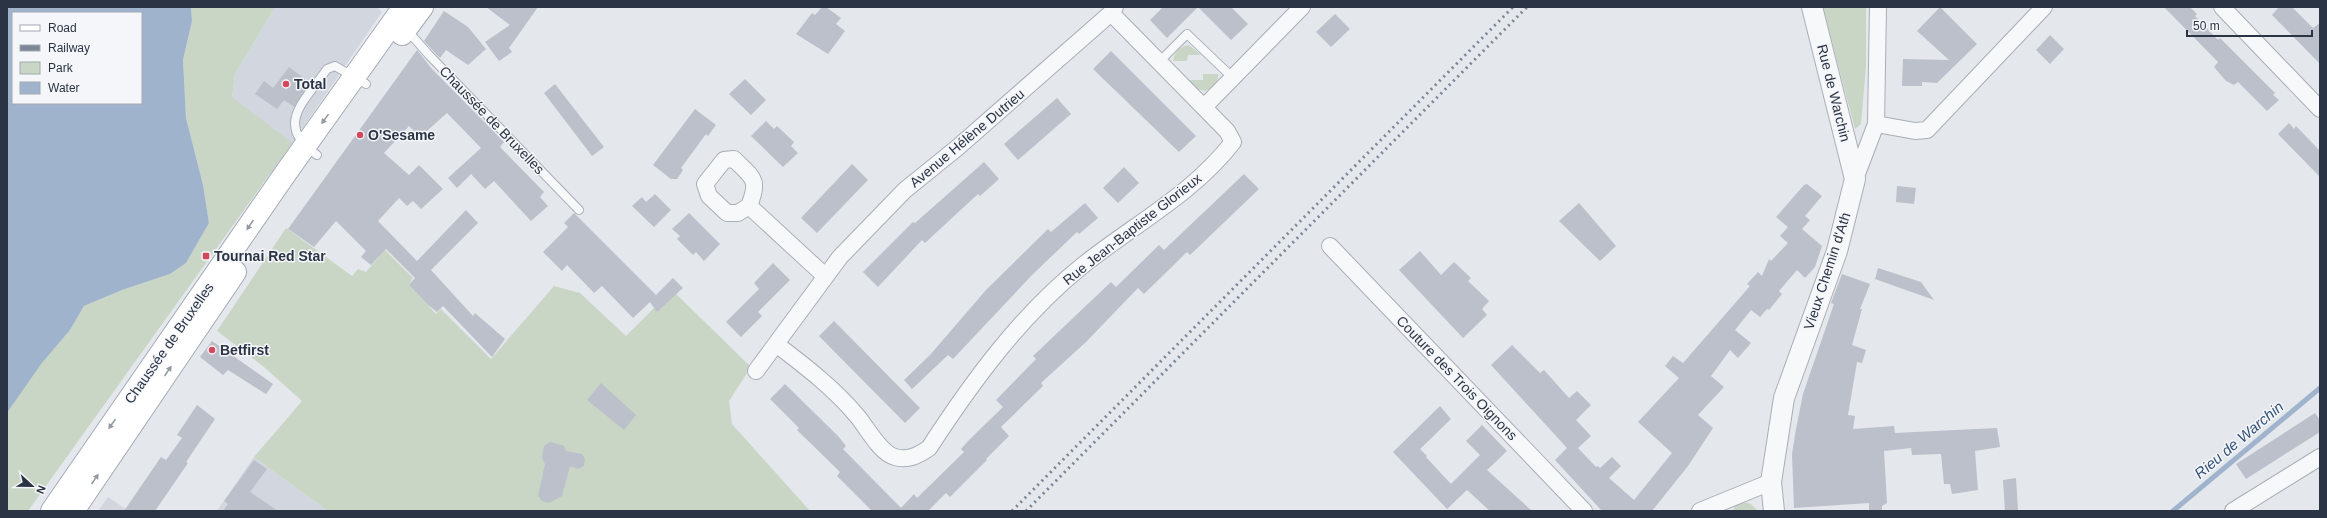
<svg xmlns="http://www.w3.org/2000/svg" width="2327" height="518" font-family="Helvetica,sans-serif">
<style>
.built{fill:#d2d6de}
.green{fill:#c9d6c5}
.water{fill:#9fb4cc;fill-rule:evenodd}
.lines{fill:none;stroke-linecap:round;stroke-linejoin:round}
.stream{stroke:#9fb4cc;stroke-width:5}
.building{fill:#bbc0ca}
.service-casing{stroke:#a9aeb7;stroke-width:10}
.minor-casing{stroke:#a9aeb7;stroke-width:18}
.tertiary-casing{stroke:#a9aeb7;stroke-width:22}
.primary-casing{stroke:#a3abb8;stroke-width:24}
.service{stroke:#f7f8fa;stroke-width:8}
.minor{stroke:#f7f8fa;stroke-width:16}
.tertiary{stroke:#f7f8fa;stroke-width:20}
.primary{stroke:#fff;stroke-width:22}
.rail{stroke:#7d8696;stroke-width:3;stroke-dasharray:2 4;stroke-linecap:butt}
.oneway{fill:#959aa2}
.poi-dot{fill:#d1495b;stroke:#f4f6f9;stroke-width:1.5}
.labels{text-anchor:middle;stroke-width:3;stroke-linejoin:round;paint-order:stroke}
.poi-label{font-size:14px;font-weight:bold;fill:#2b3445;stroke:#f4f6f9;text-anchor:start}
.street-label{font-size:14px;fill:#2b3445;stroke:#f4f6f9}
.water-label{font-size:15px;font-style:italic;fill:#34527a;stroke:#f4f6f9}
</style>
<rect width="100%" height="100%" fill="#e4e7ec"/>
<!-- built -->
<path class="built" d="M275,7H377L382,12L271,174L232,97L235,74Z
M254,457L328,511H217Z
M108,497L129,511H98Z"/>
<!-- green -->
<path class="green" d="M191,7H275L235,74L232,97L292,143L28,511H7V413L41,363L70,330L84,306L122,290L170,274L186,263L209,223L203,185L186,118L183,60L192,21Z
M1823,7H1866V66L1861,124L1855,129Z
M1189,45L1201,55H1188L1187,61H1173C1174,53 1180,46 1189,45Z
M1203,74H1218C1219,82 1212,88 1205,91L1197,89L1189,80H1203Z
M286,228L352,276L358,269L366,272L385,250L413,278L409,285L436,314L441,309L491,359L554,286L580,293L626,336L672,290L751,367L729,401L732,424L810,511H328L254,457L302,401L264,367L217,331Z
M1743,502L1751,504L1758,511H1734V506Z"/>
<!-- water -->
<path class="water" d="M7,7H191L192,21L183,60L186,118L203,185L209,223L186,263L170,274L122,290L84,306L70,330L41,364L7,413ZM13,13H141V103H13Z"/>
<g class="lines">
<!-- stream -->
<path class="stream" d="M2173,511L2320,388"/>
</g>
<!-- building -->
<path class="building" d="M486,7H538L509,48L512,52L499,61L485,42L510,25Z
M822,7H826L841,18L836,24L845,31L828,54L796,34L812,13L815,15Z
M1163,7H1231L1248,24L1231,40L1198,7L1167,38L1150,20Z
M1940,7L1977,44L1937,83L1922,82V86H1902L1903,59L1949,60L1917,31Z
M2164,7H2190L2197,14L2195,16L2218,40L2220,38L2275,93L2273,95L2279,100L2267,111L2238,82L2234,85L2226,81L2214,67L2218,62Z
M2279,7H2292L2313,28L2320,23V64L2272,15Z
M444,11L468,27L486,49L468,65L446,50L440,58L424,41Z
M1335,14L1350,29L1331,47L1316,32Z
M2050,35L2064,49L2050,64L2036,50Z
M417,50L432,69L504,142L500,147L544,192L540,197L548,206L531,221L494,181L485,189L471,174L457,188L448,178L481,148L447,113L420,137L409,126L384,153L409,175L419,165L443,189L421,209L413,201L407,206L399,198L378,221L417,261L466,210L478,223L431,270L473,316L475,313L505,339L492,357L443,306L437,312L428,305L409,285L415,278L386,249L371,265L361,257L366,251L336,221L314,247L288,229Z
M1111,51L1196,136L1179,152L1093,69Z
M289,67L310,83L294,107L284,100L277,109L255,94L264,81L273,88Z
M745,79L766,100L751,115L729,94Z
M555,84L604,147L592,156L544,93Z
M1057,98L1071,114L1018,160L1004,144Z
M695,109L716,125L708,136L706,134L681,168L683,170L677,179H671L653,165Z
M766,121L774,129L777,126L794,142L791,146L798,153L783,167L751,136Z
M2289,123L2294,129L2296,126L2320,151V177L2278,134Z
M984,162L999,179L980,196L978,194L925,243L922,240L878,287L863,272L913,222L915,223Z
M852,164L868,180L817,233L801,218Z
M1124,167L1139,183L1118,203L1103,188Z
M1244,174L1259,189L1190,255L1187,252L1144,294L1138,288L1086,342L1041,383L1043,386L1001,427L1009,436L986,459L987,460L950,497L946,493L929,510L930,511H872L837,476L840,472L797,430L799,428L770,399L785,384L838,436L846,446L843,449L901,508L914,494L917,498L964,452L961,449L969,440L1003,407L996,400L1036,359L1033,356L1111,282L1116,287L1159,245L1164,250Z
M1807,184L1822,196L1805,216L1810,220L1802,229L1822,246L1815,267L1805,278L1797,270L1779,291L1782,294L1769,310L1767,309L1760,317L1751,310L1735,330L1751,343L1738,358L1730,350L1711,376L1724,387L1698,415L1713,428L1688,466L1652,511H1602L1555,460L1567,448L1491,365L1512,345L1540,373L1544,370L1569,398L1577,391L1591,405L1576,420L1591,436L1578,448L1596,467L1598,466L1600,468L1612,457L1621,466L1609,478L1634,500L1672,453L1638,422L1679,378L1665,366L1673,356L1683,363L1750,286L1747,284L1758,272L1762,276L1769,259L1771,261L1788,243L1780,236L1788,227L1776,217L1804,185Z
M1897,186L1916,188L1914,204L1896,202Z
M655,194L671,210L654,227L632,206L642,197L646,202Z
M1085,203L1098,218L1079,234L1077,232L1032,275L953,359L948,355L912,389L904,380L930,355L986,290L1048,229L1051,232Z
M1579,203L1616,246L1600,261L1559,221Z
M574,213L656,295L673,278L683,288L657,312L650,302L633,318L602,286L594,293L567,265L562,271L543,252L568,227L564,223Z
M689,213L720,244L704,261L696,252L693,255L677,239L680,236L672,229Z
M1420,251L1441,275L1454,262L1471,278L1468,281L1489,301L1482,309L1487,315L1463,338L1399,270Z
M773,263L790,280L758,312L762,316L741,337L726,322L759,289L754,283Z
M1878,268L1921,282L1934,300L1875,279Z
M1842,274L1870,284L1860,309H1862L1852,345L1866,350L1862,363L1857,362L1848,415L1855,416L1853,429L1894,426L1895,433L1997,428L2000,447L1975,451L1978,490L1952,494L1950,484H1944L1941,454L1912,455L1911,448L1884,451L1887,503L1882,506V511H1869V503L1794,508L1792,454L1796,429L1803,394L1834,304L1831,303Z
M834,321L920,408L905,423L819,336Z
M212,341L273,384L266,394L228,370L223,375L200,357Z
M601,383L636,415L624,430L587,400Z
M197,405L215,419L186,462L188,463L155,511H124L161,457L166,460L182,438L177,435Z
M1440,406L1451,419L1420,449L1427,456L1426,457L1451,484L1480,455L1466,441L1482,425L1507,451L1487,470L1532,511H1490L1467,490L1447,509L1393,452Z
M2315,413L2320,420V432L2246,479L2236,464Z
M550,442L564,446L566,451L582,454L585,459L584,466L578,469L570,466L562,496L549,503L542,501L538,496L545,464L542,458L544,446Z
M254,460L267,469L250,492L278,511H223L228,504L224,501Z
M2016,478L2018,511H2005L2003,480Z"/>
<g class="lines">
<defs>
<path id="service" d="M406,29L429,55L579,210
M1160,61L1187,34L1233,78
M317,155C273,125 305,101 327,69L335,66L366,84"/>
<path id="minor" d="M2222,7L2320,109
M1204,107L1302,7
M1876,124L1915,131L1927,130L2044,7
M1855,179L1876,124L1878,7
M749,206L738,213H727L709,196L705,184L724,160L734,159C753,178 760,179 749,206L825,276
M1330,246L1584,511
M776,344C805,366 835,389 858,417C867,428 881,454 895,457C908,461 919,455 929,448C972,382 1020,316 1082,266C1133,225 1193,194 1233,142L1227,131L1111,13
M756,371L840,257L905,190L957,148L1111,13L1115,7
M1700,511L1771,482
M2233,511L2320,457"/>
<path id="tertiary" d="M1774,511L1771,482L1784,398L1837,251L1855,179L1812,7"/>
<path id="primary" d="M402,34L422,7
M52,511L285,174L404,7
M73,511L235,272"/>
</defs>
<!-- service casing -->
<use href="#service" class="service-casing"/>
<!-- minor casing -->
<use href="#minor" class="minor-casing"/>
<!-- tertiary casing -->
<use href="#tertiary" class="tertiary-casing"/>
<!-- primary casing -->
<use href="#primary" class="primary-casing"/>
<!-- service -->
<use href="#service" class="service"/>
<!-- minor -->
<use href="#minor" class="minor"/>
<!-- tertiary -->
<use href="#tertiary" class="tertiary"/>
<!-- primary -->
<use href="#primary" class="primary"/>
<!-- rail -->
<path class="rail" d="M1012,511L1513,7
M1026,511L1527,7"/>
</g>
<!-- one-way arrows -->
<defs><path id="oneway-solid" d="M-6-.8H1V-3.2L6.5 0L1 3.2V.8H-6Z"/></defs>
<g class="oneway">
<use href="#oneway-solid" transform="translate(325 119) rotate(126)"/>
<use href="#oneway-solid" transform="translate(250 225) rotate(124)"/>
<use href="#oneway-solid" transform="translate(168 371) rotate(-56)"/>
<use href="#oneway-solid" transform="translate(112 424) rotate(125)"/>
<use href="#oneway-solid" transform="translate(95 479) rotate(-56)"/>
</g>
<!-- markers -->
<g class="poi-dot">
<circle cx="286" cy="84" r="4"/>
<circle cx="360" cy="135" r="4"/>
<rect x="202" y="252" width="8" height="8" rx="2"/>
<circle cx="212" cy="350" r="4"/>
</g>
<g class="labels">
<!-- poi labels -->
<g class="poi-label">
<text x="294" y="89">Total</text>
<text x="368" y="140">O'Sesame</text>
<text x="214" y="261">Tournai Red Star</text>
<text x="220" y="355">Betfirst</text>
</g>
<!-- street labels -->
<g class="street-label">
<text transform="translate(1834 93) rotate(76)" y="5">Rue de Warchin</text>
<text transform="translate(492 120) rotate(46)" y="5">Chaussée de Bruxelles</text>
<text transform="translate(967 138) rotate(-40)" y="5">Avenue Hélène Dutrieu</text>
<text transform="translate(1132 229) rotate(-38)" y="5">Rue Jean-Baptiste Glorieux</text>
<text transform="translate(1827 271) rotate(-72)" y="5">Vieux Chemin d'Ath</text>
<text transform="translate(169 343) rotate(-55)" y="5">Chaussée de Bruxelles</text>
<text transform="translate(1457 378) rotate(46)" y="5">Couture des Trois Oignons</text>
</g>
<!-- water labels -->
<g class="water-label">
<text transform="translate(2239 440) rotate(-40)" y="5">Rieu de Warchin</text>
</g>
</g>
<!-- border -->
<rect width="2327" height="518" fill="none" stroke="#2b3445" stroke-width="16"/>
<!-- legend -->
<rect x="12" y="12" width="130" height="92" fill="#f4f6f9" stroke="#a4a8b1"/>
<rect x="20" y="25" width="20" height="6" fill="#ffffff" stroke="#a4a8b1"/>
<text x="48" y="32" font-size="12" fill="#2b3445">Road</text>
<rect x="20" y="45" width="20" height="6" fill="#7d8696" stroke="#a4a8b1"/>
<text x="48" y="52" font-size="12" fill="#2b3445">Railway</text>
<rect x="20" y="62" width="20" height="12" fill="#c9d6c5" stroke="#a4a8b1"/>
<text x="48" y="72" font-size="12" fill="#2b3445">Park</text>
<rect x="20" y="82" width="20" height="12" fill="#9fb4cc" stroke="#a4a8b1"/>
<text x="48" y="92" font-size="12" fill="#2b3445">Water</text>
<!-- north arrow -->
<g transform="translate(32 486) rotate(112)" stroke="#f4f6f9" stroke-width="3" paint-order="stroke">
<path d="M0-3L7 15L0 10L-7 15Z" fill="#2b3445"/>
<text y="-6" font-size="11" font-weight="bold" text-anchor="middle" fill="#2b3445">N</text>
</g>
<!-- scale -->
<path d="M2187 30v6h125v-6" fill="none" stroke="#2b3445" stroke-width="2"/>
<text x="2193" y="30" font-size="12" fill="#2b3445" stroke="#f4f6f9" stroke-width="3" paint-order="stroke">50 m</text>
</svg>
